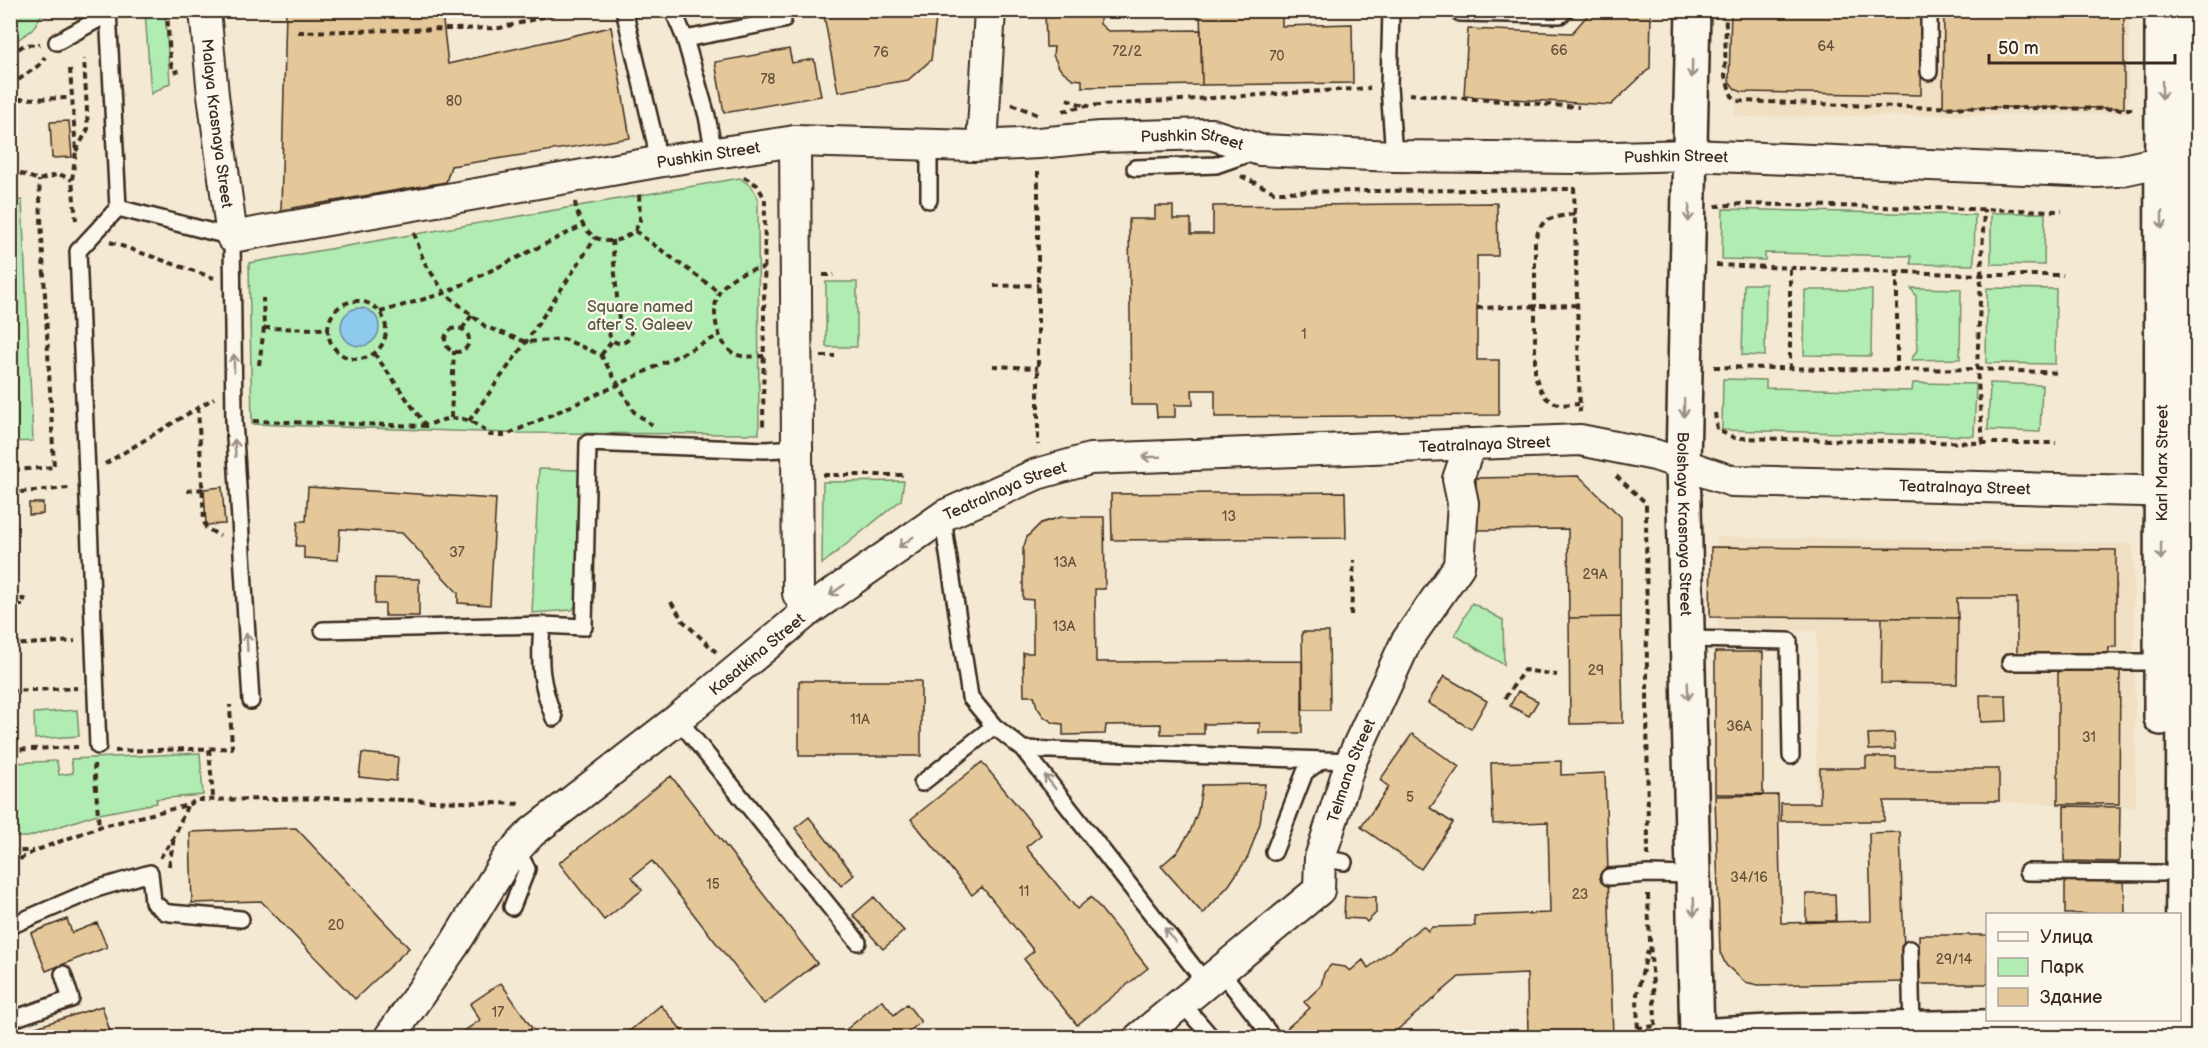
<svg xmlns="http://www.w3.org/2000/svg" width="2208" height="1048" font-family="'Balsamiq Sans',sans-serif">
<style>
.built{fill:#f0dfc2}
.green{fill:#b1edb3;stroke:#768c68;stroke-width:1.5}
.water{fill:#8ecaee;stroke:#6d8a9b;stroke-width:1.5}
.building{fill:#e5c899;stroke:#3b2a1e;stroke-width:1.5}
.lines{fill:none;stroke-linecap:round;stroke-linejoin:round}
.lane-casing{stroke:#3b2a1e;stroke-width:20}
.street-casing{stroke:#3b2a1e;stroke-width:34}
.secondary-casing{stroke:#3b2a1e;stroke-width:38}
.path{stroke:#3b2a1e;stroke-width:4;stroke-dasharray:6 4.5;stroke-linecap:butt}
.lane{stroke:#fbf7ec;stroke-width:15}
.street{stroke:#fbf7ec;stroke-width:30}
.secondary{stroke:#fbf7ec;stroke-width:33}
.oneway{stroke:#9b9085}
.labels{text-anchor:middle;stroke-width:4.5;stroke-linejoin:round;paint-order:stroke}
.number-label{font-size:14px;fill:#66523d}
.street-label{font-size:16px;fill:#3b2a1e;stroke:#fbf7ec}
.park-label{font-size:16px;fill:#585b43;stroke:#fbf7ec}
</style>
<rect width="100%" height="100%" fill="#f4e9d3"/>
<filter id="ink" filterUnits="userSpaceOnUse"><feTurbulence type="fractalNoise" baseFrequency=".0167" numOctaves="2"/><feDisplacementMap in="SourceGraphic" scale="12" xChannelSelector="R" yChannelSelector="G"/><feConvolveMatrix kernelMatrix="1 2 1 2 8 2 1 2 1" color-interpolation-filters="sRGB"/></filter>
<g filter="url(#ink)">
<!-- built -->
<path class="built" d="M1735,11H2129L2128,113L1735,117Z
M1717,537L2133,544L2136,807L1816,795L1817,631L1718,628Z"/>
<!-- green -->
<path class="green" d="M11,10L44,11L32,30L11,44Z
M145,11H165L170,83L151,94Z
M740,178L752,187L758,198L759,434L511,433L252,424L249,263Z
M22,200L33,441L11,442L10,201Z
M1723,209L1975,215L1974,265L1911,264V256L1765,253V260L1722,259Z
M1991,213H2045L2044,265L1991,264Z
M826,282H857V347H826Z
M1744,284H1766L1765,356L1742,355Z
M1911,288L1961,289L1960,359L1911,360L1917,350L1916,296Z
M1987,288L2056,289L2055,364L1986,363Z
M1805,290H1872L1871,356L1804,355Z
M1723,379L1766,380V388L1912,391L1913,383L1976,384L1974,436L1722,430Z
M1990,383L2042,385L2040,432L1988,430Z
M539,469L579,470V590L578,603L572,610L532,613Z
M904,481L901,500L822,564L823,482Z
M1472,603L1503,620L1504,665L1455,635Z
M77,710L79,736L35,739L34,713Z
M200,753L203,795L156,799L157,803L94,815L28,837H11V763L57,761L59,775L73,773L71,759Z"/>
<!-- water -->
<path class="water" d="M341 327a19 19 0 1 1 38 0a19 19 0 1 1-38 0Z"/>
<!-- building -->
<path class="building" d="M286,10H501L498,15L442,13L448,64L611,27L630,138L451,166L446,182L281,210Z
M823,10H937L931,60L908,80L838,92Z
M1045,10H1100V24L1108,31L1201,30L1202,85L1082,87V80L1073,79L1060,69L1053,55L1054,47H1046Z
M1200,10H1282V26L1352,24L1353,83L1202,85Z
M1592,10H1651L1650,68L1611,105L1464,96L1468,29L1572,33Z
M1731,10H1922L1921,95L1742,92L1735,89L1729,81Z
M1944,10H2124V108L1943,107Z
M789,49L792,63L814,59L821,96L724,113L715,62Z
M69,121L72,157L52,158L50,122Z
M1497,203L1498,256H1477V360H1499V415L1215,417V390H1192L1193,405H1175V417H1157L1156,405H1131L1129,219H1155V206H1173V219H1191V234H1213V206Z
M1579,476L1621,517V617L1569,618L1568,529L1476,530V478Z
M222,487L225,524L206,525L204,489Z
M308,487L496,499L490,605L458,603V593L402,533L340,529L338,560L304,558V546H296L298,521H306Z
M1345,492L1346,538L1112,540L1111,494Z
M29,503H43V514L29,515Z
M1061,517H1104L1105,589H1095L1096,662L1302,661V733H1259L1260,723L1204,724V734H1161V724L1106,725L1105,734L1063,735V724L1054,723L1044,717L1037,707L1034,696H1024L1023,653H1033V600L1023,599V549L1027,537L1041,523Z
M1711,547L2116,550V647H2109L2108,662L2109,671H2120L2119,804H2058V655H2017V598H1957L1958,618L1710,617Z
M375,578L419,579V616H385V604H375Z
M1621,617L1623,723L1570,724L1569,618Z
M1882,618H1958L1957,684L1881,683Z
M1302,632H1329L1330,710H1303Z
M1715,652H1763V794H1715Z
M1444,676L1487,701L1471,729L1428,703Z
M799,681H921V756H799Z
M1518,691L1538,701L1529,716L1510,706Z
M1980,695H2006L2007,721L1981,722Z
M1894,733L1895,749L1869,750L1868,734Z
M1412,734L1459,767L1430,808L1453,823L1421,869L1361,827L1389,787L1380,780Z
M362,753L398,757L396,781L359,777Z
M1866,757H1896V769H1999V801H1884V821H1781V803H1820V768H1866Z
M1561,761V775L1605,773L1613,1038H1528L1527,974L1459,977L1396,1031L1402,1038H1294L1287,1028L1310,1008L1304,1002L1321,986L1324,973L1331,965L1345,967L1350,971L1363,960L1368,968L1423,926L1428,931L1432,927L1475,926L1474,916L1550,913L1548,822L1493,824L1491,763Z
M982,762L1041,835L1026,847L1077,909L1091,897L1148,968L1077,1025L1024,959L1034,951L982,887L972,895L911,819Z
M671,776L817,963L764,1004L652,861L632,877L642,890L604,920L559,863Z
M1265,784L1260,823L1248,857L1229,885L1203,914L1161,866L1178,851L1190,832L1198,811L1202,785Z
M1778,795L1781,923L1871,921L1869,833L1900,832L1905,982L1758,985L1745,982L1726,965L1720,952L1715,796Z
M2064,806L2120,807L2119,862L2064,861Z
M809,817L854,875L841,886L795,828Z
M296,828L409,948L355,999L261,901L192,903L190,832Z
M2065,877H2124L2125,914H2065Z
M1806,894H1835L1836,921H1806Z
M1345,896L1376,897V913L1367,922L1364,919L1344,918Z
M874,897L904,931L883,949L853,915Z
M67,919L72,933L97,923L107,947L46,971L31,933Z
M1919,935H1988V984H1920Z
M501,983L532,1028L518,1038H454L480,1020L470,1004Z
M882,1000L894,1015L907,1004L921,1022L906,1034L909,1038H836Z
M661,1005L688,1038H621Z
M102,1006L112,1038H40L36,1027Z"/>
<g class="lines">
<defs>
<path id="lane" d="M108,10L118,208
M624,10L655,141L657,162
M1391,10L1389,87L1394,156
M1929,10V72
M674,12L685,39
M1460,13L1560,15L1566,10
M57,42L108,14
M714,153L707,116L685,39L783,20L782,10
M1135,168L1216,165L1256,151
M929,200V144
M945,515V534L970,697L994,726L1023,749L1351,761
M542,625C539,665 540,681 554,718
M323,630L542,625L584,627L588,443L765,450L797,448
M1687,639L1789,641L1791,756
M2010,662H2161
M678,719L858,942
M98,746L78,251L118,208L232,237L234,421L251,701
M1023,749L1205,982
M922,783L994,726
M1274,852L1305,772L1322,760
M1320,858L1344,862
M2027,872L2162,873
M1609,877L1648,874L1694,875
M512,907L527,869L516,848
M10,926L96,889L150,873L153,902L165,912L170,913L241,919
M1910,949L1912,1029
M1220,970L1273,1038
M1181,1002L1212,1038
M10,1020L71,999L63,974"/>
<g id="street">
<path id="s1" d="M205,10L213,95L232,237L657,162L795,141L974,146L1039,143L1100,137L1211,134L1260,150L1394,156L1576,158L1691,155L2096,172L2118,171L2160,162"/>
<path d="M795,141L798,594L808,611"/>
<path d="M982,145L990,10"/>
<path id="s2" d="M389,1038L454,945L507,859L531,833L678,719L808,611L945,515L1037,474L1090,459L1580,440L1655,455L1732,481L2184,492"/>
<path id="s3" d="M1139,1038L1319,890L1320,858L1351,761L1406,642L1459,566L1463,503L1458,479L1470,444"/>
</g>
<g id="secondary">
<path id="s4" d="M1693,10L1683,464L1697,1038"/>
<path id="s5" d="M2161,718L2162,10"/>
<path d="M1697,1036L1786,1031L2131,1024L2166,1020"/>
<path d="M2182,1038L2188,10"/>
</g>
</defs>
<!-- lane casing -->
<use href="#lane" class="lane-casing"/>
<!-- street casing -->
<use href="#street" class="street-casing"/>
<!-- secondary casing -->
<use href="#secondary" class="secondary-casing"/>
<!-- path -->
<path class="path" d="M167,10L170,59L173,72L183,70
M1726,10L1725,76L1732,96L1739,101L1900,107L2134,109
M298,32L500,28L571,10
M10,55L24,45L40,44
M70,69L76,151L72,180L76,220
M10,86L39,65L45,57
M1409,94L1579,107
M1067,99L1085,106
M1012,104L1038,115
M10,106L21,99L71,98
M1063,111L1086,106L1370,88
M76,151L88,129L84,59
M10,170L39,180L59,174L72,180
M1038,171V445
M1241,176L1274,192L1574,189
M744,177L757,185L765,199L763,430
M1574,187L1580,412
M575,202C578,224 593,246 617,240C623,239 630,234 635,231L719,292
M1717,208V206L1743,204L2062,211
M1574,214C1552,218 1541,216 1535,241V375C1544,403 1551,406 1579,404
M635,231L640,220L639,191
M414,233L424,262L445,293L486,327L526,342L564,339L601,355L634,412L652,425
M612,240L619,320
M110,242L214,278
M1716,265L1982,275H2063
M1790,269V367
M1897,272V370
M823,275H834
M994,286L1038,285
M328 330a29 29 0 1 1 58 0a29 29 0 1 1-58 0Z
M1477,308L1576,305
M380,312L445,293L582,226
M609 332a11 11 0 1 1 22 0a11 11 0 1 1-22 0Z
M264,328L327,329
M445 340a12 12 0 1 1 24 0a12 12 0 1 1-24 0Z
M462,329L472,315
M374,353L426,426
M601,355L613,340
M764,356C755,356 743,358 735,354C717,346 709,308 720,291C731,275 747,270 765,268
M821,356H835
M259,365L264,328L263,298
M993,366L1038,368
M1714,367L1897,370L1977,369L2059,373
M198,407L204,521L206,528L220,536
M1715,413L1717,430L1735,438L1983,443H2056
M451,418L454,351
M253,421L426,426C453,414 468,415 490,435H506L618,385L718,336
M469,421L526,342L596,237
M1983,443L1977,369L1984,209
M105,464L214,398
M823,475H906
M1616,476L1646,503L1648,856
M15,491L14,470L54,467L39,180
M187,491L203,489
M10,493L69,488
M10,599H24V605H10
M671,602L683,621L716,652
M1351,615L1354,560
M10,645L75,641
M10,691L77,688
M1505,698L1524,670L1557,675
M209,749L213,797
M10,750L78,747
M115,751L232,748L230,705
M94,764L99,827
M10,851H33
M160,858L174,837L187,806
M10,864L37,850L99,827L188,805L196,800L341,798L523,804
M169,866L174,837
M1648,894C1649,942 1654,989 1656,1038
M1637,1028L1656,1026
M1638,1038L1637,994L1648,950"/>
<!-- lane -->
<use href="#lane" class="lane"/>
<!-- street -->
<use href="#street" class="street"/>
<!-- secondary -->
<use href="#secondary" class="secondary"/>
</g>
<!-- one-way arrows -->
<defs><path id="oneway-shaft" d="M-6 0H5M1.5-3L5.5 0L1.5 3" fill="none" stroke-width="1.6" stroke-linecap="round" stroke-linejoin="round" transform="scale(1.5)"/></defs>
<g class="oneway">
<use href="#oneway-shaft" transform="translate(1692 69) rotate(91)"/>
<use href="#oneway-shaft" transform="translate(2162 90) rotate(90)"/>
<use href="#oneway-shaft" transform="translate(1689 213) rotate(92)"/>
<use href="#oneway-shaft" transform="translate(2162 220) rotate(90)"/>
<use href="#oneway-shaft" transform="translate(234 363) rotate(-91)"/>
<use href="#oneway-shaft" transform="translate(1684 408) rotate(91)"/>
<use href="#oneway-shaft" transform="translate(235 448) rotate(-93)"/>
<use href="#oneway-shaft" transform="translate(1151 457) rotate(178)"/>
<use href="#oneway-shaft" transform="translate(906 542) rotate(145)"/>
<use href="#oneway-shaft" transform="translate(2161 551) rotate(90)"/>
<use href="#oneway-shaft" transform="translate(837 590) rotate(145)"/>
<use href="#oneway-shaft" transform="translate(247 642) rotate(-93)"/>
<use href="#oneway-shaft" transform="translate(1688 691) rotate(88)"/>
<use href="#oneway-shaft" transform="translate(1050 782) rotate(-128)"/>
<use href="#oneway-shaft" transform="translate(1694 907) rotate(88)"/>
<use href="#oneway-shaft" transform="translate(1170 935) rotate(-128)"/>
</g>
</g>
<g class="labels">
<!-- number labels -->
<g class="number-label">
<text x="1826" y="51">64</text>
<text x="1559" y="55">66</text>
<text x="1127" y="56">72/2</text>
<text x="881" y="57">76</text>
<text x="1277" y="61">70</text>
<text x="768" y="84">78</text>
<text x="454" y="106">80</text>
<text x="1304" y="339">1</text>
<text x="1229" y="521">13</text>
<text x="457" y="557">37</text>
<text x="1065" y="567">13А</text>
<text x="1595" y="579">29А</text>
<text x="1064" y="631">13А</text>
<text x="1596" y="675">29</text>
<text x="860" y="724">11А</text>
<text x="1739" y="731">36А</text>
<text x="2089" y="742">31</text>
<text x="1410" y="802">5</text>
<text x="1749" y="882">34/16</text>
<text x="713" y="889">15</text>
<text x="1024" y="896">11</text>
<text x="1580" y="899">23</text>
<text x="336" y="930">20</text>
<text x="1954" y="964">29/14</text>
<text x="498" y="1017">17</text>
</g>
<!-- street labels -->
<g class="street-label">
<text dy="6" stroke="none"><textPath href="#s1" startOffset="114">Malaya Krasnaya Street</textPath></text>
<text dy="6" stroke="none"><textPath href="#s1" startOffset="1198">Pushkin Street</textPath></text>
<text dy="6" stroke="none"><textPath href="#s1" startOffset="712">Pushkin Street</textPath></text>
<text dy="6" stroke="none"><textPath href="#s1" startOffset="1684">Pushkin Street</textPath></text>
<text dy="6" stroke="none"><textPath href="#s2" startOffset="1323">Teatralnaya Street</textPath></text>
<text dy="6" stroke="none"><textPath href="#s5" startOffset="255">Karl Marx Street</textPath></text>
<text dy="6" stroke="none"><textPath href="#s2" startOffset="1809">Teatralnaya Street</textPath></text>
<text dy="6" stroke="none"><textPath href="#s2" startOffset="837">Teatralnaya Street</textPath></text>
<text dy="6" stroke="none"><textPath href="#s4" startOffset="514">Bolshaya Krasnaya Street</textPath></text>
<text dy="6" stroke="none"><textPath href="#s2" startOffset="538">Kasatkina Street</textPath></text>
<text dy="6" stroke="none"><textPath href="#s3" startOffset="358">Telmana Street</textPath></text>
</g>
<!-- park labels -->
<g class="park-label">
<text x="640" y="312">Square named<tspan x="640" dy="18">after S. Galeev</tspan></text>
</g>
</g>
<!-- margin -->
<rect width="2208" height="1048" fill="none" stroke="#fbf7ec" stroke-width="36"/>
<rect x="18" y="18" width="2172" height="1012" fill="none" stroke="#3b2a1e" stroke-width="2" filter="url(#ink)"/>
<!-- legend -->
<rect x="1986" y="913" width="195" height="108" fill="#fbf7ec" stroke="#aea59a" stroke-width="1.5"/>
<rect x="1998" y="932" width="30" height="9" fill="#fbf7ec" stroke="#aea59a" stroke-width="1.5"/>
<text x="2040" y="943" font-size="18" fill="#3b2a1e">Улица</text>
<rect x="1998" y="958" width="30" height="18" fill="#b1edb3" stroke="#aea59a" stroke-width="1.5"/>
<text x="2040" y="973" font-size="18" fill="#3b2a1e">Парк</text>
<rect x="1998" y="988" width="30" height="18" fill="#e5c899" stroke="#aea59a" stroke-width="1.5"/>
<text x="2040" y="1003" font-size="18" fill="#3b2a1e">Здание</text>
<!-- scale -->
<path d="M1989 54v9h186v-9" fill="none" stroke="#3b2a1e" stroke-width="3"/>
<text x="1998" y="54" font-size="18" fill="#3b2a1e" stroke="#fbf7ec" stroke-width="4.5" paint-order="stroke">50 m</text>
</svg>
